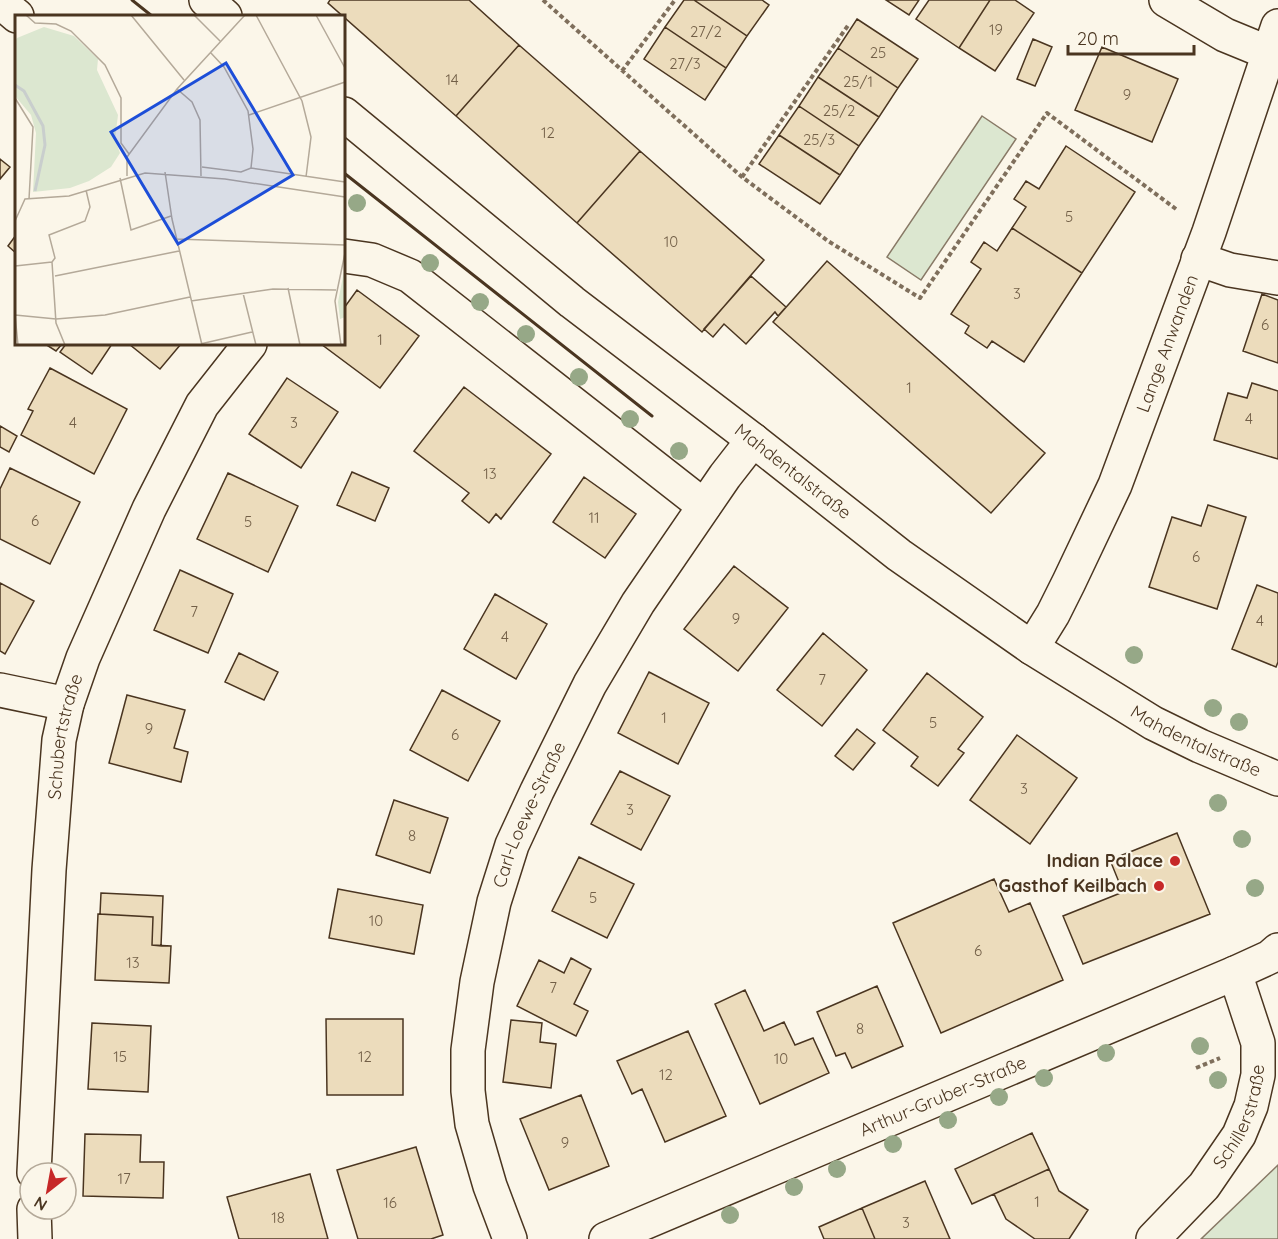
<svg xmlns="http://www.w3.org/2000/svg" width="1278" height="1239" font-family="Quicksand,sans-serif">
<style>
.green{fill:#dce7d0;stroke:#887966;stroke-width:1.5}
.building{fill:#ecdcbc;stroke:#4a3520;stroke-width:1.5}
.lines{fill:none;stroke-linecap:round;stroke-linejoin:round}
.minor-casing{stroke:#4a3520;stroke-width:36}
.major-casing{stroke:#4a3520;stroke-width:36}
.path{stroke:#7f6f5c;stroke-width:4;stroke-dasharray:4.5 3;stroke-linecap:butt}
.minor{stroke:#fbf6e9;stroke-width:33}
.major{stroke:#fbf6e9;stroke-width:33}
.wall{stroke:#4a3520;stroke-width:3}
.tree{fill:#96a887}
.poi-dot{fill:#c62828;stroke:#fbf6e9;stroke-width:2}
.labels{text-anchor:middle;stroke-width:4.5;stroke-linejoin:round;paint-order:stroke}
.number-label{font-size:15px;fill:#725f47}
.street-label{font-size:18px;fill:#4a3520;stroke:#fbf6e9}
.poi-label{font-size:18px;font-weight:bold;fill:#4a3520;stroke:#fbf6e9;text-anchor:end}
.inset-river{fill:none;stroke:#c9cecd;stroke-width:3}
.inset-road{fill:none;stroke:#b4a999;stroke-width:1.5}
.view{fill:#1d4ed8;fill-opacity:0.15;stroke:#1d4ed8;stroke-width:3}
.inset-edge{fill:none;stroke:#4a3520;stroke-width:3}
</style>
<rect width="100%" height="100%" fill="#fbf6e9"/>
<!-- green -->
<path class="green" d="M982,116L1016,139L921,280L887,257Z
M1278,1165V1239H1201Z"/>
<!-- building -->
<path class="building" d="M330,0H469L519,45L456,116L328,3Z
M684,0H694L747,36L726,68L665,27Z
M694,0H762L769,5L747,36Z
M886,0H919L909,15Z
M929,0H990L959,48L916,19Z
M990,0H1015L1034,13L995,71L959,48Z
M857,19L918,59L898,88L838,48Z
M665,27L726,68L705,100L644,59Z
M1033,39L1052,47L1035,86L1017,79Z
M519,45L640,151L577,223L456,116Z
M1102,47L1178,79L1152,142L1075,110Z
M838,48L898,88L879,117L818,77Z
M818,77L879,117L859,146L799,106Z
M799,106L859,146L840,175L779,135Z
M779,135L840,175L820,204L759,164Z
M1066,146L1135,192L1082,273L1012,228L1026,207L1014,199L1026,181L1039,189Z
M640,151L764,260L702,332L577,223Z
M0,159L10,167L0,179Z
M1012,228L1082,273L1024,362L992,341L987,348L965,333L969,326L951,314L981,269L971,262L984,242L997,251Z
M16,235V253L8,246Z
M827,261L1045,453L991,513L773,322Z
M751,276L786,307L778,316L775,312L746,344L724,324L713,337L704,329Z
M357,290L419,336L380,388L321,344H344V308Z
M1262,294L1278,300V363L1243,351Z
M45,344H62L56,351Z
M66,344H112L92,374L60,352Z
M129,344H181L160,369Z
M50,368L127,409L94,474L21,435L33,411L28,409Z
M287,378L338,412L301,468L249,434Z
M1252,383L1278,391V459L1214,440L1228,393L1247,398Z
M464,387L551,454L501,519L496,514L489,523L462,501L469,493L414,451Z
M0,426L17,436L9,452L0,447Z
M10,468L80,502L50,564L0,539V489Z
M352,472L389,488L375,521L337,505Z
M228,473L298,506L268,572L197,539Z
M584,477L636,514L605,558L553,522Z
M1208,505L1246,517L1217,609L1149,587L1172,517L1201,526Z
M734,566L788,608L738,671L684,629Z
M180,570L233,594L208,653L154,630Z
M0,583L34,601L5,654L0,651Z
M1257,585L1278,593V662L1276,667L1232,649Z
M495,594L547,624L516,679L464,649Z
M823,633L867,670L822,726L777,690Z
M239,653L278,672L264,700L225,682Z
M649,672L709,703L678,764L618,733Z
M927,673L983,717L958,749L964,753L938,786L911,766L918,757L883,730Z
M442,690L500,721L468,781L410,750Z
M127,695L185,710L174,748L188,752L181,782L109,763Z
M857,729L875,743L853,770L835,756Z
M1017,735L1077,778L1030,844L970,800Z
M620,771L670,796L641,850L591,824Z
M394,800L448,818L430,873L376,855Z
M1177,833L1210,914L1083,964L1063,916L1123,892L1110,860Z
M579,857L634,884L607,938L552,911Z
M994,879L1009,912L1030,903L1063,980L941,1033L893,923Z
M338,889L423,905L414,954L329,938Z
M101,893L163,896L161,946L152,945L153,917L100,914Z
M98,914L153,917L152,945L171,946L169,983L95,980Z
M571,958L591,969L574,1004L588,1011L576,1036L517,1006L539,960L564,973Z
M877,986L903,1046L852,1068L845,1053L836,1056L817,1012Z
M745,990L764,1031L784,1022L795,1045L813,1038L829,1073L760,1104L715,1004Z
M326,1019H403V1095H327Z
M511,1020L542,1023L540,1042L556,1044L551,1088L503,1082Z
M92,1023L151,1026L148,1092L88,1089Z
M688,1031L726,1116L665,1142L642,1089L632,1094L617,1061Z
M581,1095L609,1166L549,1190L520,1119Z
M1032,1133L1049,1169L972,1204L955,1169Z
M85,1134L141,1135L140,1162H164L163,1198L83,1196Z
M416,1147L443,1235L431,1239H358L337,1170Z
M1049,1169L1059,1191L1088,1210L1069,1239H1035L1006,1219L994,1194Z
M310,1174L328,1239H239L227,1197Z
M925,1181L950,1239H875L862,1208Z
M862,1208L875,1239H824L819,1227Z"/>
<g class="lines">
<defs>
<g id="minor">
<path d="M1166,0L1225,35L1269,53"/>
<path d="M0,2L17,16"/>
<path d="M344,256L372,260L410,276L704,506"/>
<path d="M1198,259L1230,270L1278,278"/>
<path id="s1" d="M1032,648L1053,614L1069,582L1115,485L1209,232L1278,26"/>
<path d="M0,690L67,704"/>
<path id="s2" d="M34,1173L49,870L59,740L67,704L83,658L149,509L202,405L250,344"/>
<path d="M34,1209L35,1239"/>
<path id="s3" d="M510,1239L490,1186L472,1124L468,1091V1050L477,982L494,902L512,845L537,791L590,684L638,603L725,476L753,440"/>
<path id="s4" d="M606,1239L1235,973L1270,957L1278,950"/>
<path id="s5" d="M1153,1239L1204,1186L1239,1135L1251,1106L1258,1075V1043L1235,973"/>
</g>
<g id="major">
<path d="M206,0L225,16"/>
<path id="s6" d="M344,114L572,302L753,440L899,555L1032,648L1153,723L1200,746L1278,779"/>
</g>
</defs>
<!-- minor casing -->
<use href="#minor" class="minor-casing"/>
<!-- major casing -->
<use href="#major" class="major-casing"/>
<!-- path -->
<path class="path" d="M543,0L742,177L828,241L920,298L1047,113L1176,209
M622,71L675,0
M742,177L849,24
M1196,1068L1220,1058"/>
<!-- minor -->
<use href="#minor" class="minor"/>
<!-- major -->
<use href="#major" class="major"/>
<!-- wall -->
<path class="wall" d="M132,0L152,16
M344,173L652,416"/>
</g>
<!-- trees -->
<g class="tree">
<circle cx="357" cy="203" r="9"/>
<circle cx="430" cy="263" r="9"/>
<circle cx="480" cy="302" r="9"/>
<circle cx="526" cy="334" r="9"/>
<circle cx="579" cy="377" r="9"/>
<circle cx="630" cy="419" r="9"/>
<circle cx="679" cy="451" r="9"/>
<circle cx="1134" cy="655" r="9"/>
<circle cx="1213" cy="708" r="9"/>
<circle cx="1239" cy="722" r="9"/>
<circle cx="1218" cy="803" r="9"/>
<circle cx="1242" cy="839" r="9"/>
<circle cx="1255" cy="888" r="9"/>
<circle cx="1200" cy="1046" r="9"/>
<circle cx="1106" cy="1053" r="9"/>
<circle cx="1044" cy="1078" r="9"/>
<circle cx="1218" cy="1080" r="9"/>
<circle cx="999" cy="1097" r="9"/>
<circle cx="948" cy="1120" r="9"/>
<circle cx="893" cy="1144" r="9"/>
<circle cx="837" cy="1169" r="9"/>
<circle cx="794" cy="1187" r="9"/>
<circle cx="730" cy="1215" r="9"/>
</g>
<!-- markers -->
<g class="poi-dot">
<circle cx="1175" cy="861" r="6"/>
<circle cx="1159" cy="886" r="6"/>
</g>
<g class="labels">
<!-- number labels -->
<g class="number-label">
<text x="996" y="35">19</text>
<text x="706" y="37">27/2</text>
<text x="878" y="58">25</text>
<text x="685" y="69">27/3</text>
<text x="452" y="85">14</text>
<text x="858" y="87">25/1</text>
<text x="1127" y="100">9</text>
<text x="839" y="116">25/2</text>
<text x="548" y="138">12</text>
<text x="819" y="145">25/3</text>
<text x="1069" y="222">5</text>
<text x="671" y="247">10</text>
<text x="1017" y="299">3</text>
<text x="1265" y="330">6</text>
<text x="380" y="345">1</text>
<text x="909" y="393">1</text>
<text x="1249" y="424">4</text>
<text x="73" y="428">4</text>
<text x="294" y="428">3</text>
<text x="490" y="479">13</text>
<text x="594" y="523">11</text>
<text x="35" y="526">6</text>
<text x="248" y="527">5</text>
<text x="1196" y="562">6</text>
<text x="194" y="617">7</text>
<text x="736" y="624">9</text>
<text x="1260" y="626">4</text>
<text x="505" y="642">4</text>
<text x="822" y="685">7</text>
<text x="664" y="723">1</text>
<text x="933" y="728">5</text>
<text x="149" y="734">9</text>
<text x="455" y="740">6</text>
<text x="1024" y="794">3</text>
<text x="630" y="815">3</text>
<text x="412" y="841">8</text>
<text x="593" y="903">5</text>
<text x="376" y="926">10</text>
<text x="978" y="956">6</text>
<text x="133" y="968">13</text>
<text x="553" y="993">7</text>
<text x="860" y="1034">8</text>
<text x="120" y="1062">15</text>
<text x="365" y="1062">12</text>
<text x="781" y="1064">10</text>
<text x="666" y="1080">12</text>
<text x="565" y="1148">9</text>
<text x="124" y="1184">17</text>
<text x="1037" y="1207">1</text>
<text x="390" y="1208">16</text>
<text x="278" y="1223">18</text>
<text x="906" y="1228">3</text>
</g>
<!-- street labels -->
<g class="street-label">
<text dy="6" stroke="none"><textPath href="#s1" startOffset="334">Lange Anwanden</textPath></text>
<text dy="6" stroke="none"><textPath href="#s6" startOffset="574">Mahdentalstraße</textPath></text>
<text dy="6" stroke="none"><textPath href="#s2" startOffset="438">Schubertstraße</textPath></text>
<text dy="6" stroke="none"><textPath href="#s6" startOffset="1060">Mahdentalstraße</textPath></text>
<text dy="6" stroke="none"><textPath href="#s3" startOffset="440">Carl-Loewe-Straße</textPath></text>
<text dy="6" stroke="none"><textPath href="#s4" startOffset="366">Arthur-Gruber-Straße</textPath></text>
<text dy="6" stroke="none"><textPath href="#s5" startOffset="153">Schillerstraße</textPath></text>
</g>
<!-- poi labels -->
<g class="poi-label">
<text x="1163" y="867">Indian Palace</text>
<text x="1147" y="892">Gasthof Keilbach</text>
</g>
</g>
<!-- overview -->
<g transform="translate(15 15)">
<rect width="330" height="330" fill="#fbf6e9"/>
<path d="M29,12L59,21L83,44L82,55L103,100L100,124L105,138L96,152L74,166L55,173L18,177L21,118L16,100L0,81V27L2,23ZM330,251V302L325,304L323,287Z" fill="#dce7d0"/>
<path class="inset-river" d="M0,70L9,76L28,111L30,130L20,176"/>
<path class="inset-road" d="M11,0L20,8L41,9L56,16L90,50L106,83V128L114,139M116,0L169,65M179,0L205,26M241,0L287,86L296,122L291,162M301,0L330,53M195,37L209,52L233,96L238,134L236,153M162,74L177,87L185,105L186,161M0,83L18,112L14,184M234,100L330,67M187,152L226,157L236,153L330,167M150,157L157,204L187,330M112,161V142L162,74L230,0M105,163L116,215L156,201M0,206L10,184L54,181L130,158L210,164L330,182M161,224L330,230M0,251L37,247M40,261L164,236M273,273L285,330M228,278L241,330M176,286L258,274L321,275M0,300L41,304L90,300L175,282M0,300L3,330M50,330L41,308L37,247L40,243L34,220L70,206L75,192L71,175M181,330L237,317M326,330L320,286L330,238"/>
<path class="view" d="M211,48L278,160L163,229L96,117Z"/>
<rect width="330" height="330" class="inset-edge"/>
</g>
<!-- north arrow -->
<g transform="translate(48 1191) rotate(211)"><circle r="28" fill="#fbf6e9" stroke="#b4a999" stroke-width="1.5"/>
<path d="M0-4.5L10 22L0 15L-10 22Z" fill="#c62828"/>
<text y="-9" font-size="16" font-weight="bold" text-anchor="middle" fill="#4a3520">N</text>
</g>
<!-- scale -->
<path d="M1068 45v9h126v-9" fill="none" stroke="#4a3520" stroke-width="3"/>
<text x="1077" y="45" font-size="18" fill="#4a3520" stroke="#fbf6e9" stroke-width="4.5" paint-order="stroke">20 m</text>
</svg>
